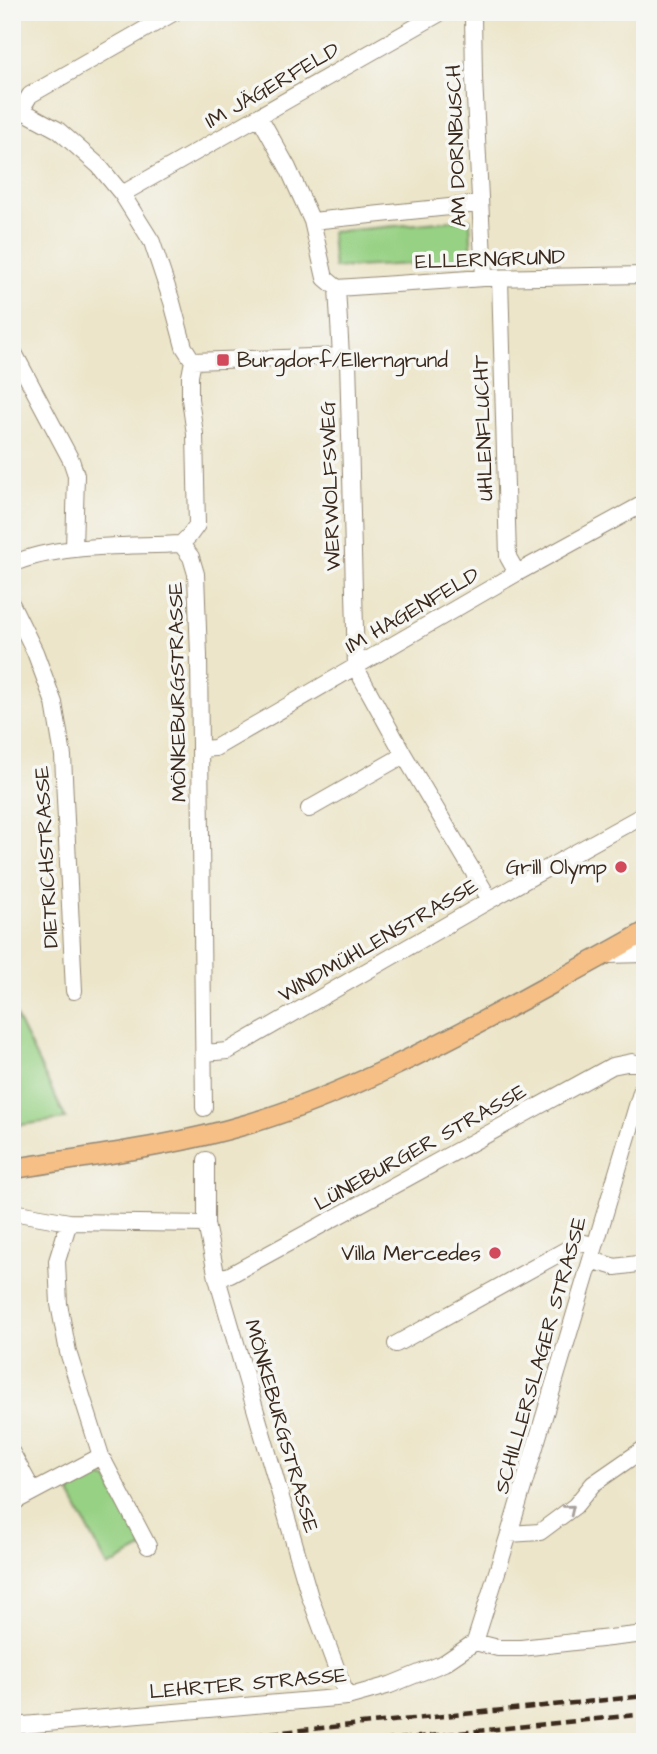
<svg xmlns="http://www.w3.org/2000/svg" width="657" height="1754" font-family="'Architects Daughter',sans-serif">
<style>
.green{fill:#97d184;stroke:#697e51;stroke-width:2}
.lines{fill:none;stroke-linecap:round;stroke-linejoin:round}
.minor-casing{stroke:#948874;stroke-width:18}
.major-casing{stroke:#948874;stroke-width:22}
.minor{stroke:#fff;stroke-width:16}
.major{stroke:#f5bf86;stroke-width:19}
.rail{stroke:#3b2a1e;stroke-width:4.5;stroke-dasharray:10 5;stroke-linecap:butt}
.oneway{stroke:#a79f9a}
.poi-dot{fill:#d1495b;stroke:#f6f6f2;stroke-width:2.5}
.labels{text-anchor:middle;stroke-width:7;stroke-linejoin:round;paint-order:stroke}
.street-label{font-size:21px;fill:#3b2a1e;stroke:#f6f6f2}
.poi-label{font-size:21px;fill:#3b2a1e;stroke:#f6f6f2;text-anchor:end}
</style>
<rect width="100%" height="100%" fill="#f6f6f2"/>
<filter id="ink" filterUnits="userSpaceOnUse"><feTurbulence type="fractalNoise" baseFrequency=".0143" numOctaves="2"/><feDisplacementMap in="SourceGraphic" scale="14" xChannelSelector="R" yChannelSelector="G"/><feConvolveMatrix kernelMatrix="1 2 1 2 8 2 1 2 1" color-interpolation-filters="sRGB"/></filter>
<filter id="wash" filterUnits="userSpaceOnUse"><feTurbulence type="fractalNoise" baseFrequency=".00686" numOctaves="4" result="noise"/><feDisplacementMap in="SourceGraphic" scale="28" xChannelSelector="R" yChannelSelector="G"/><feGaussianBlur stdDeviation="1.57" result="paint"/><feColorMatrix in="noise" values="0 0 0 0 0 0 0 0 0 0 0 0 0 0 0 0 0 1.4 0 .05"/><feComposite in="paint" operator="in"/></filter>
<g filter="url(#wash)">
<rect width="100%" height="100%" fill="#ece5c9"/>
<!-- green -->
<path class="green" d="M470,219L472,261L334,268L331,232Z
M12,1008L66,1119L12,1126Z
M97,1476L107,1479L144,1548L108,1567L70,1494L83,1480Z"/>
</g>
<g filter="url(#ink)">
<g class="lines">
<defs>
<path id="minor" d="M471,12L473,15L474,78L484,278
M12,105L58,130L99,166L122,194L152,242L172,302L184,347L193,361L190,376V399L195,434L197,525L189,536L181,544L191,557L196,574L199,656L204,1108
M21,110L30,95L175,12
M259,116L288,168L312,221L325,278L337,288L341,356L348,359L356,668L404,755L490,900
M122,194L442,12
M312,221L479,204
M500,279L508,557L517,573
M337,288L484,278L645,275
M12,349L71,460L76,475L74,549
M193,361L341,356
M12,564C60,543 129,547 181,544
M12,605L35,652L54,703L63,756L74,991
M200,749L215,748L517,573L645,503
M309,809L404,755
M606,955L645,954
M204,1053L228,1051L490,900L645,814
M206,1160V1224L217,1278L310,1597L347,1697
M12,1214L18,1213L69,1222L206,1224
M69,1222L57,1261L59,1304L68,1352L101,1456L148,1546
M591,1260L615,1267L645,1263
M217,1278L230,1275L612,1066L632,1062L645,1066
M396,1344L580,1242L595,1245
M12,1453L33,1491
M12,1503L101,1456
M509,1534L540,1532L575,1506L593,1484L645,1448
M475,1642L509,1534L645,1079
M475,1642L498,1648H521L645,1634
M12,1726L347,1697L390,1685L444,1663L475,1642"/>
<path id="major" d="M12,1169C91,1156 171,1147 248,1124C344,1095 435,1047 524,999C564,977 605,955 645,932"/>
</defs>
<!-- minor casing -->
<use href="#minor" class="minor-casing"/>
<!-- major casing -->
<use href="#major" class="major-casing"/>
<!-- minor -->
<use href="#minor" class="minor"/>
<!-- major -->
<use href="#major" class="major"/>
<!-- rail -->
<path class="rail" d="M180,1742L645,1696
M370,1742L645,1714"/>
</g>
<!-- one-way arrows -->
<defs><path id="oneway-chevron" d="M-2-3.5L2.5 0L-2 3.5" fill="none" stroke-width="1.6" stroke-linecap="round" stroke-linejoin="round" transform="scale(1.75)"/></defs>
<use class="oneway" href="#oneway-chevron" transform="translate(570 1509) rotate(-39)"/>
</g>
<!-- markers -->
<g class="poi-dot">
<rect x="216" y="353" width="14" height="14" rx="3.5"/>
<circle cx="621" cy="867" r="7"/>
<circle cx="495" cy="1253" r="7"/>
</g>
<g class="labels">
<!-- street labels -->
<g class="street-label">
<text transform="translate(272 85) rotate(-30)" y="7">IM JÄGERFELD</text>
<text transform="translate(456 146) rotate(-92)" y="7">AM DORNBUSCH</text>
<text transform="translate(490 259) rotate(-2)" y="7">ELLERNGRUND</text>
<text transform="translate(483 428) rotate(-92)" y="7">UHLENFLUCHT</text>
<text transform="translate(330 486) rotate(-92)" y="7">WERWOLFSWEG</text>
<text transform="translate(412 610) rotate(-30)" y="7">IM HAGENFELD</text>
<text transform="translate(177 692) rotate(-91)" y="7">MÖNKEBURGSTRASSE</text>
<text transform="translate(46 857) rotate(-93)" y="7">DIETRICHSTRASSE</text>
<text transform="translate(378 940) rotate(-30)" y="7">WINDMÜHLENSTRASSE</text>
<text transform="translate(420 1147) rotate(-29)" y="7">LÜNEBURGER STRASSE</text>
<text transform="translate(540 1355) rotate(-74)" y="7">SCHILLERSLAGER STRASSE</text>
<text transform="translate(282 1426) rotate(74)" y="7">MÖNKEBURGSTRASSE</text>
<text transform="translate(248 1683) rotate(-5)" y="7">LEHRTER STRASSE</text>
</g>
<!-- poi labels -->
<g class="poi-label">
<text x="237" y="367" text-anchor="start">Burgdorf/Ellerngrund</text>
<text x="607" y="874">Grill Olymp</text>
<text x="481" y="1260">Villa Mercedes</text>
</g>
</g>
<!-- margin -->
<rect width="657" height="1754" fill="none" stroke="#f6f6f2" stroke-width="42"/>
</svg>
